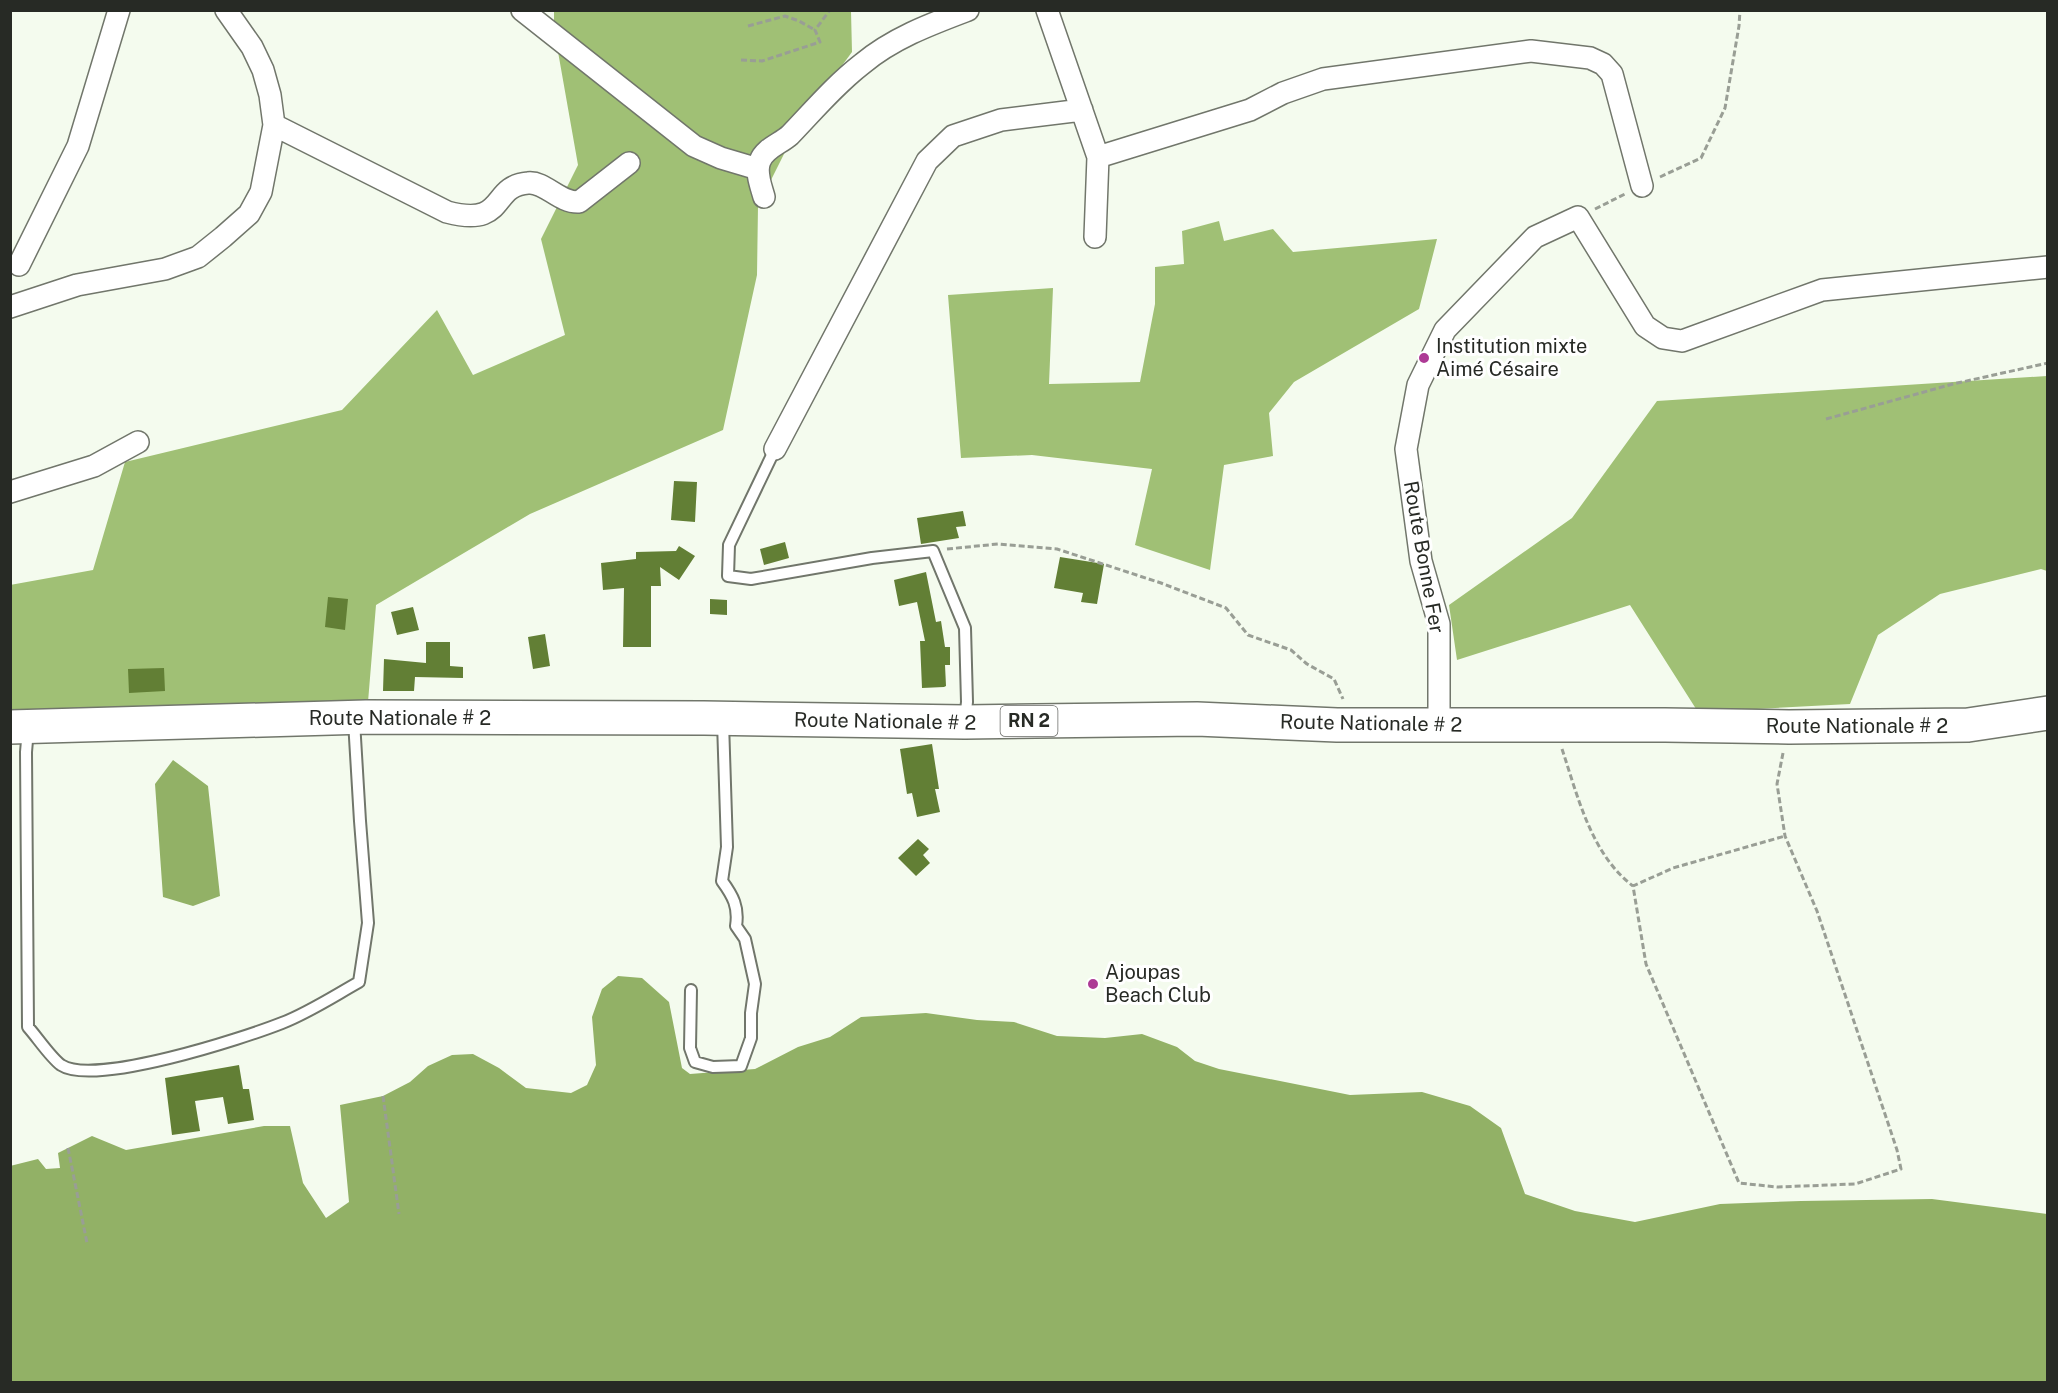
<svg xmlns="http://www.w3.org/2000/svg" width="2058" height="1393" font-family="'Public Sans',sans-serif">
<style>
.forest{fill:#a0c075}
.water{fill:#92b166}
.building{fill:#627f35}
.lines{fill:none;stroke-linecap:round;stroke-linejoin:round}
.service-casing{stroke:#71766b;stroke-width:14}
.minor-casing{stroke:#71766b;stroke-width:24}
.primary-casing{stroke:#71766b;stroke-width:36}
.path{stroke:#999e95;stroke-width:3;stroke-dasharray:6 3;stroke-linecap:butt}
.service{stroke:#fff;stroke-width:10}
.minor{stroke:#fff;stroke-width:21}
.primary{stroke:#fff;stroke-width:33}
.poi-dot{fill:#ad3a95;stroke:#fff;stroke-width:2}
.labels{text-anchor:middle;stroke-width:6;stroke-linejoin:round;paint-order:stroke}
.shield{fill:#fff;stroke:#686a66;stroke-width:1.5}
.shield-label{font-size:18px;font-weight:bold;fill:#272a25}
.poi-label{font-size:20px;fill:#272a25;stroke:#fff;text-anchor:start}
.street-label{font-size:20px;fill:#272a25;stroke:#fff}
</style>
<rect width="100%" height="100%" fill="#f4fbee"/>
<!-- forest -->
<path class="forest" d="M554,11H851L852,52L799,124L758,206L757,275L723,430L530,514L376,605L368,702L11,712L10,585L93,570L125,462L342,410L437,310L473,375L565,335L541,239L578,165L554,29Z
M1219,221L1224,241L1273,229L1293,252L1437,239L1419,309L1294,382L1269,413L1273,456L1224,465L1210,570L1135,545L1152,469L1032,455L961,458L948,295L1053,288L1049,384L1140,382L1155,304V267L1184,264L1182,231Z
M2047,376V571L2041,569L1940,594L1878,635L1850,704L1698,712L1630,605L1457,660L1449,605L1572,518L1657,401Z"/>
<!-- water -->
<path class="water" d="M173,760L208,786L220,896L193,906L163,897L155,784Z
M618,976L642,978L669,1002L682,1068L690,1074L755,1069L798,1047L830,1037L861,1017L926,1013L977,1020L1014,1022L1057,1036L1105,1038L1142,1034L1177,1047L1195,1061L1219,1069L1350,1095L1422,1092L1470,1106L1501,1128L1525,1194L1575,1211L1635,1222L1720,1204L1801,1201L1932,1199L2047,1214V1382H11L10,1166L38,1159L46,1169L60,1168L58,1153L92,1136L126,1150L264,1126H290L303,1183L326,1218L349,1202L340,1105L383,1096L410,1082L428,1066L452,1055L473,1054L499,1068L526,1088L571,1093L587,1085L596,1065L592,1017L602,989Z"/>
<!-- building -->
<path class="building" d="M674,481L697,482L695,522L671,520Z
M963,511L966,526L956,527L959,538L921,544L917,518Z
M785,542L789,558L764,565L760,549Z
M679,546L695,556L679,580L660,567L661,586H651V647H623L624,588L603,590L601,563L636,559V552L676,551Z
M1060,557L1104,564L1097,604L1081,602L1083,593L1054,588Z
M926,572L936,622L941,621L945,647H950V665H945L946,686L944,687L922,688L920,641H925L917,602L899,606L894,580Z
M328,597L348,599L345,630L325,627Z
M710,599L727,600V615L710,614Z
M413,607L419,630L397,635L391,612Z
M545,634L550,666L533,669L528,637Z
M426,642H450V666L463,667V678L415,677L414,691H383L384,659L426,663Z
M164,668L165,691L129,693L128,669Z
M932,744L939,789H935L940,812L917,817L912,793L907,794L900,749Z
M918,839L929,849L923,855L930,863L916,876L898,858Z
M239,1065L243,1089H249L254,1120L228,1124L223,1097L195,1101L200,1131L172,1135L165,1078Z"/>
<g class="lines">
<defs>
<path id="service" d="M775,449L729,545L728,576L751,579L872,558L933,551L965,628L967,702L965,719
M28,729L26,752L28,1027C37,1037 51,1058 61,1065C94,1087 244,1038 282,1023C308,1013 334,996 359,982L368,923L360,821L354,721
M691,990L690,1048L695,1062L713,1067L741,1066L751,1038V1013L755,984L745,939L736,926C739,907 733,896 722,881L727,847L723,722"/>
<path id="minor" d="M522,10L694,146L721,158L758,169
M1047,10L1098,157L1095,237
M274,125L447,212C508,228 489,186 528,183C545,181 559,203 579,202L629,163
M1098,157L1250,110L1283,93L1323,79L1531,51L1590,58L1603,64L1612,74L1642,186
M764,197C761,186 755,172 760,161C765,148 780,144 790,135C814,110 835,85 862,64C893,38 931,24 968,10
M19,265L78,146L119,10
M10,307L77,285L165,269L198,257L223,237L249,214L261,192L274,125L270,95L263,70L252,47L226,10
M775,449L927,161L953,136L1001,120L1082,110
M10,492L94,466L138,442
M1439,724V624L1421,561L1406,449L1418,385L1445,330L1535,237L1578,217L1645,326L1663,338L1682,341L1822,290L2048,267"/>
<path id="primary" d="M10,727L366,717L704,718L965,722L1197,719L1337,725H1665L1789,727L1968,725L2048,713"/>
</defs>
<!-- service casing -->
<use href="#service" class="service-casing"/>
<!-- minor casing -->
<use href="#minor" class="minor-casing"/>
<!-- primary casing -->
<use href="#primary" class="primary-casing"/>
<!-- path -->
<path class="path" d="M748,26L785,16L799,21L815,30
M741,60L762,61L820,42L815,30L830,10
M1660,177L1701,158L1725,108L1739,26L1740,10
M1595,209L1625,194
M1826,419L1953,384L2048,363
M947,549L998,544L1057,549L1161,583L1226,608L1248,635L1291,650L1307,664L1334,679L1343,699
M1562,749C1578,797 1591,854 1633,886
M1783,753L1777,784L1785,836L1817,911L1897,1150L1901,1169L1855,1184L1777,1187L1739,1183L1646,964L1633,886L1673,868L1785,836
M383,1096L399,1214
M68,1148L87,1243"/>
<!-- service -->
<use href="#service" class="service"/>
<!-- minor -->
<use href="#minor" class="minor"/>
<!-- primary -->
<use href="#primary" class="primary"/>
</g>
<!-- markers -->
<g class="poi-dot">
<circle cx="1424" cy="358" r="6"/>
<circle cx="1093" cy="984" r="6"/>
</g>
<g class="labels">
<!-- shield labels -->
<rect class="shield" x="1000.5" y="706" width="57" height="30" rx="4.5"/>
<g class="shield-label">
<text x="1029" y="727">RN 2</text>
</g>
<!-- poi labels -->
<g class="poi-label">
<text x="1436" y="353">Institution mixte<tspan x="1436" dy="23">Aimé Césaire</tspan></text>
<text x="1105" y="979">Ajoupas<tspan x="1105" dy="23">Beach Club</tspan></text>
</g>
<!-- street labels -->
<g class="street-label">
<text transform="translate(1424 557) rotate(80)" y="7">Route Bonne Fer</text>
<text x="400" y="725">Route Nationale # 2</text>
<text transform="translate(885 721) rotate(1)" y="7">Route Nationale # 2</text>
<text transform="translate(1371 723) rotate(1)" y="7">Route Nationale # 2</text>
<text x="1857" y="733">Route Nationale # 2</text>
</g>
</g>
<!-- border -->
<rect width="2058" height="1393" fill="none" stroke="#272a25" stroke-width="24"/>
</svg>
